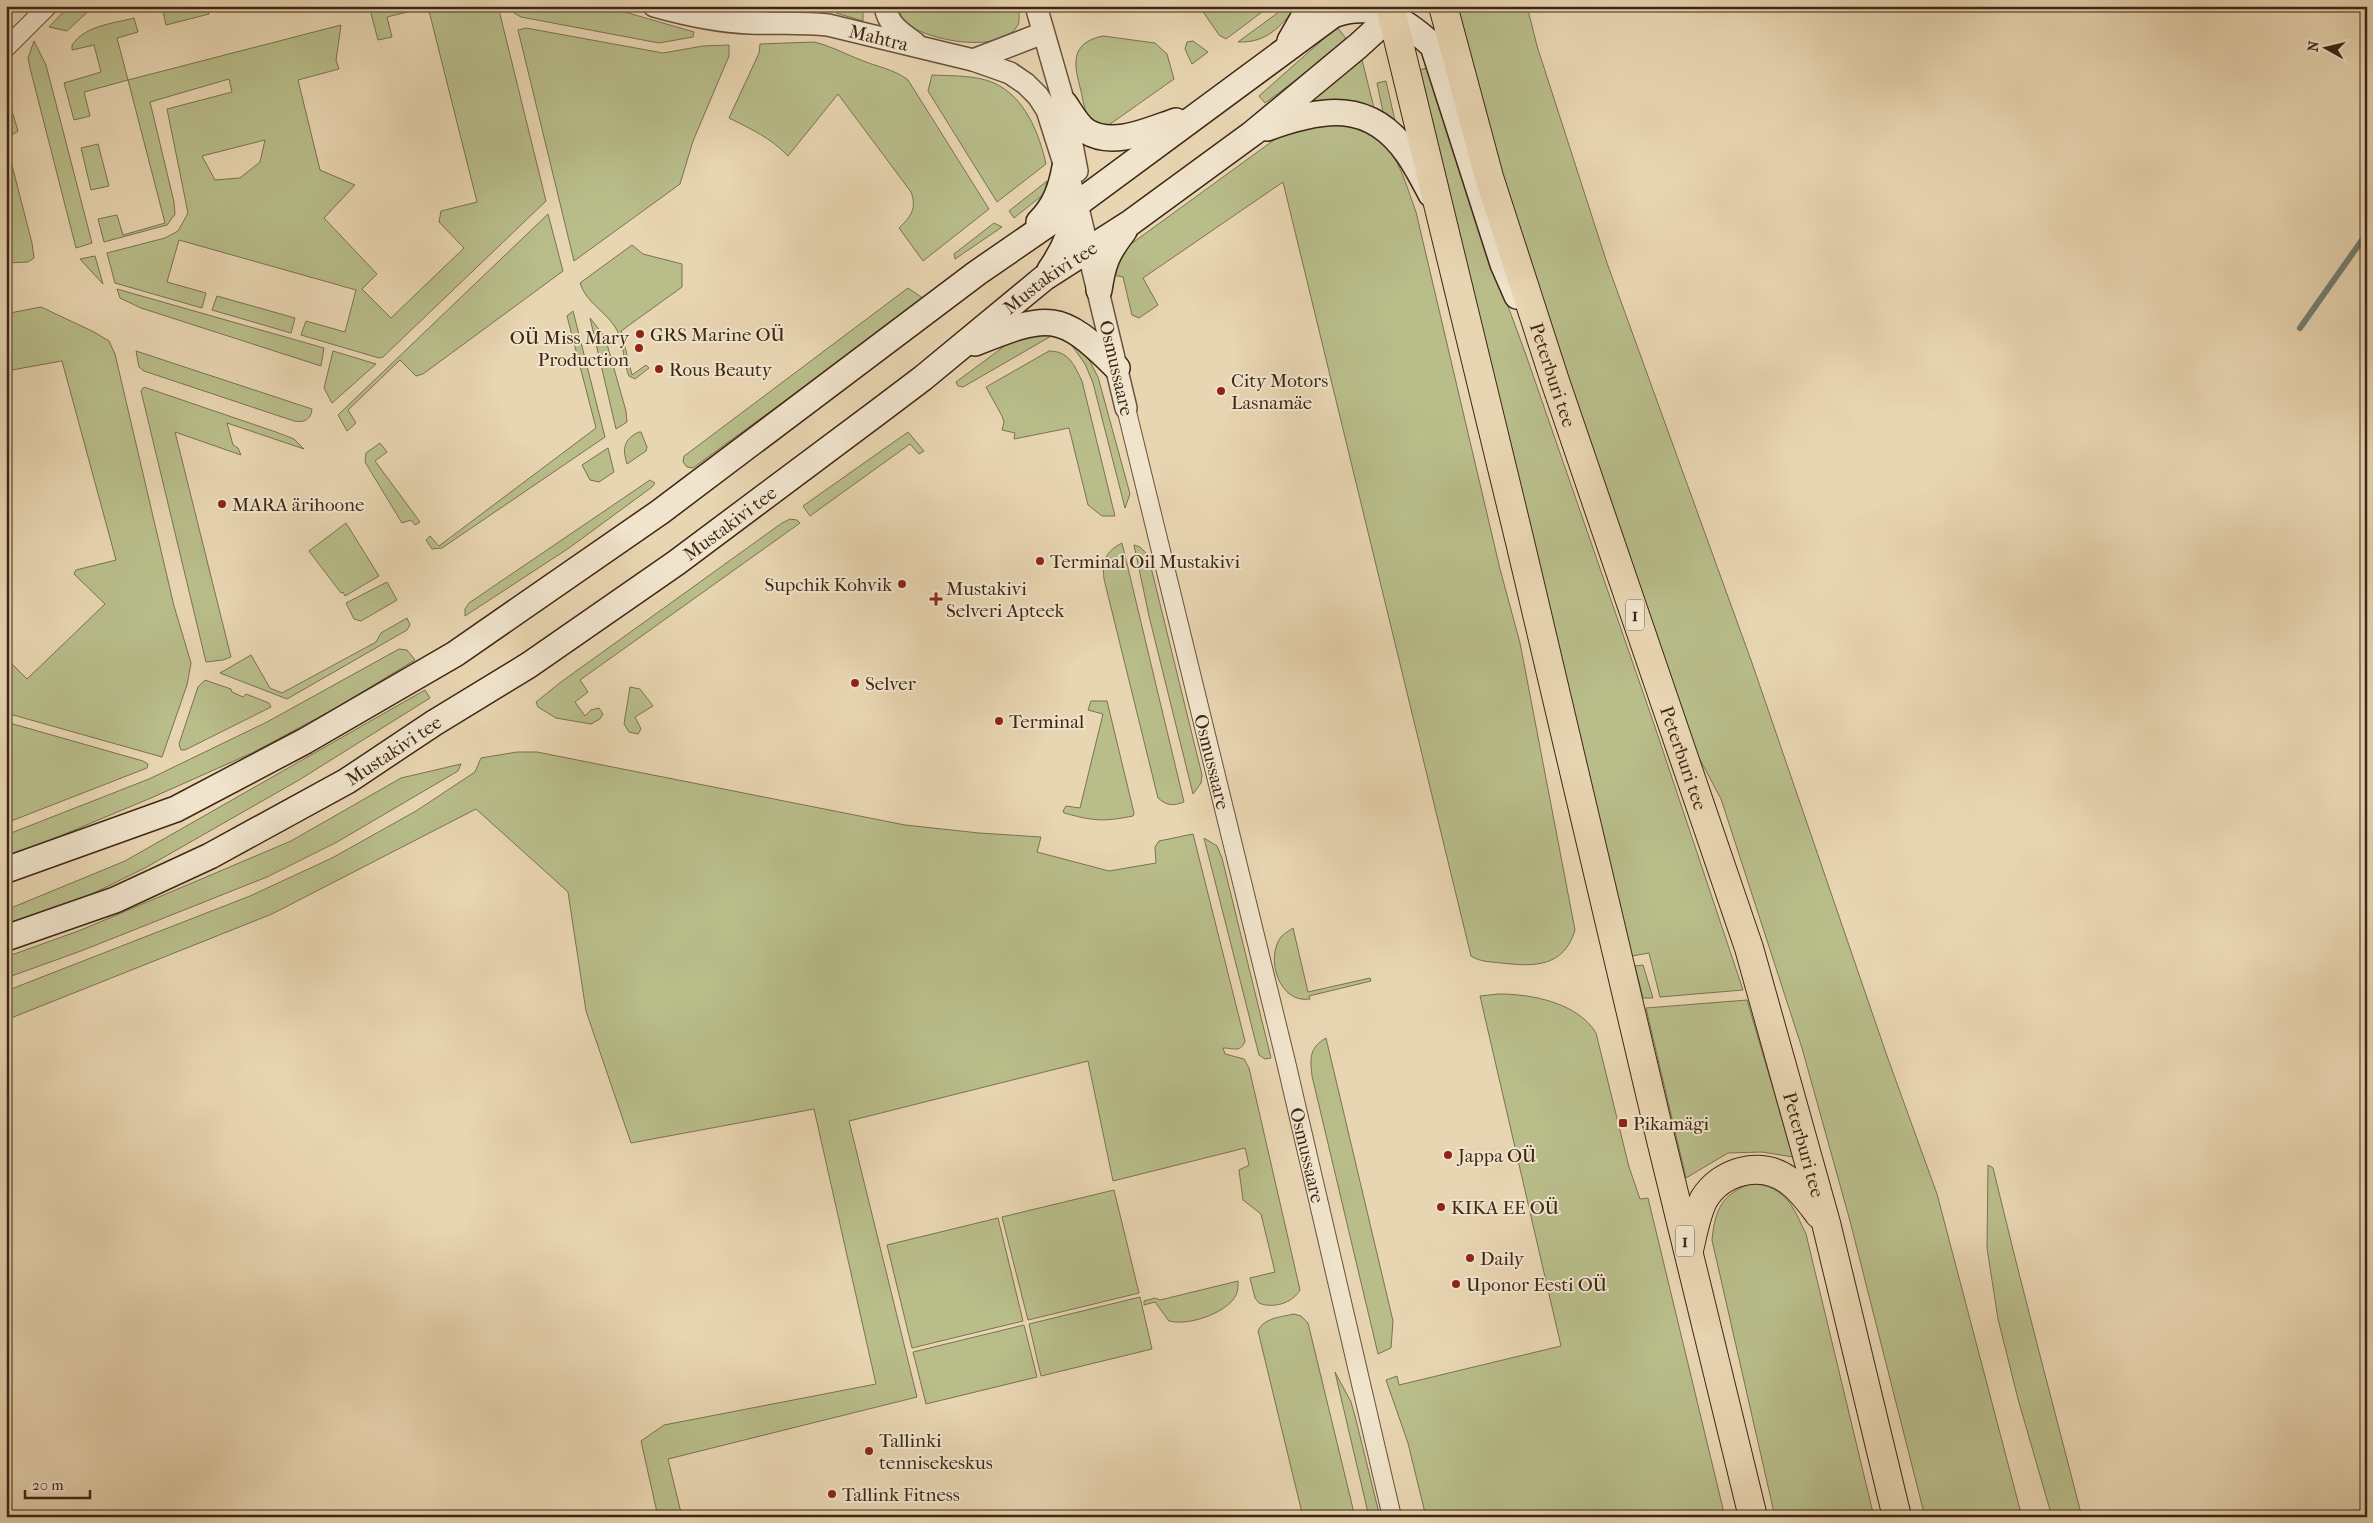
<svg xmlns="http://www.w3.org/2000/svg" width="2373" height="1523" font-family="'IM FELL French Canon',serif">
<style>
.green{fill:#b8bd8a;stroke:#7b7250;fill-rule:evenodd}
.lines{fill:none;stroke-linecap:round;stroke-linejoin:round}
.stream{stroke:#737e72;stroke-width:6}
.minor-casing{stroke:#68523d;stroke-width:20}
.tertiary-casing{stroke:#68523d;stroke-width:24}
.secondary-casing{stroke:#3e2616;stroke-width:28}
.trunk-casing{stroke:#3e2616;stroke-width:30}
.minor{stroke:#f0e4cc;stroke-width:18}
.tertiary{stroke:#f0e4cc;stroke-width:21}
.secondary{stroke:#f0e4cc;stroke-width:25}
.trunk{stroke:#e8d5b1;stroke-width:28}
.poi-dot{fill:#8f2418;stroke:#f0e4cc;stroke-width:2}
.labels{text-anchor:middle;stroke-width:4;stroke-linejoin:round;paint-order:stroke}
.shield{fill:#f0e4cc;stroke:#735f4d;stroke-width:1}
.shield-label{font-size:18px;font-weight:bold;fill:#3e2616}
.street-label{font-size:19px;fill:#3e2616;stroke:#f0e4cc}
.poi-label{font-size:19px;fill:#3e2616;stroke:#f0e4cc;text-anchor:start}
</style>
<rect width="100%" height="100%" fill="#e8d5b1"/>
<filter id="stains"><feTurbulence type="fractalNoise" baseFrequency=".004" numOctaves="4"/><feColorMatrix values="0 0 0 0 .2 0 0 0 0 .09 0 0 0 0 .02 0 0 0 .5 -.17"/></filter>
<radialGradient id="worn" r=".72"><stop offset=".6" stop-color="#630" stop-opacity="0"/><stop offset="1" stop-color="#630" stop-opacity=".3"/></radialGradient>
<!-- green -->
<path class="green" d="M69,6H94L67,31L49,27Z
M183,6H207L209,14L166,25L163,11Z
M369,6H498L546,201L383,357L379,358L301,335L306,321L345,332L356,290L179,240L167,282L206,293L202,308L115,283L107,253L165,238L178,231L188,213L167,109L232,92L229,79L150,102L174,202L175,214L167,225L104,242L98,219L117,215L123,235L165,223L128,80L84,92L90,116L74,120L64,83L101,72L94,45L72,50V45C86,25 112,24 134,18L138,32L117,38L128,80L341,25L336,60L339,69L298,80L320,170L355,185L324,218L377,274L362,289L391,318L464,248L439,222L441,211L477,202L428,7L387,17L392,37L378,40ZM265,140L260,162L240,178L215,180L202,156Z
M512,6H604L694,32L693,37L659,43L521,17L514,13Z
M795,6H827L826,12H787L788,9Z
M838,6H863V21L836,13Z
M898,6H1018C1019,12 1020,20 1018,25C1003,55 926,41 907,23C902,19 900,13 898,6Z
M1199,6H1270L1226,39L1219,35Z
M1287,6H1297C1280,27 1267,43 1238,42Z
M1455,6H1527L1537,46L1607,263L1752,663L1887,1056L1937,1194L2022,1517H1925L1850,1221L1802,1048L1721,799L1697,754L1642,604L1501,174Z
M1337,27L1348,41L1265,103L1259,96Z
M526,28L663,53L703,46L729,45V56L693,141L680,184L574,261L518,30Z
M1103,36L1155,43L1167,54L1174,79L1106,127C1099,124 1094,123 1089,117C1084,110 1083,100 1081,91C1074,65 1069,43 1103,36Z
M34,41L46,65L92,243L76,248L30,68L28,58Z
M1193,41L1208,52L1192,64L1185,49L1187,42Z
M814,42C831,46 845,54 861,60C877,67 894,69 908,80L989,209L923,261L899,228C911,217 917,208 911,192L838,94L788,156C771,138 751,129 729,118L759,53L760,44Z
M1362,60L1375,112L1303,105Z
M1431,67L1479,228L1526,355L1655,727L1743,990L1660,997L1649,953L1632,956L1419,70Z
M932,75C952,76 976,75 994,83C1025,97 1039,133 1046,164L997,202L928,91Z
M1386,81L1396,125L1384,117L1377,83Z
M6,103L13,114L18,131L6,139Z
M1304,124C1318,124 1352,122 1362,126C1395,139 1405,183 1416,212L1500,569L1520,643L1575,930C1564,967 1534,967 1502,963C1492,962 1480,962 1471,956L1283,182L1143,278L1158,305L1139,318L1132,315L1123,277L1113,275L1124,249L1274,140Z
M6,142L32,243L34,258L28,262L6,263Z
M98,144L109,186L91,190L81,148Z
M1047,181L1044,194L1014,218L1009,211Z
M548,214L563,271L423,374L416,376L400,360L348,410L356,423L347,431L338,415Z
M994,223L1002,227L955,259L954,254Z
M632,245L643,254L682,264V287L621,331L632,375L646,365L649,368L635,379L629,376C623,362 624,343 617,330C607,312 586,303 580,283Z
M95,256L103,284L80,259Z
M908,288L924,299L693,468L687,467L683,462L684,456L687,454Z
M117,289L324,348L321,366L141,308L120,298Z
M217,296L295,318L291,333L212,310Z
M41,307L94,332L109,341L115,354L174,606L191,663L187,685L162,757L6,713V658L27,679L105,604L74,574L76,570L116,560L62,361L6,371V315L10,313Z
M573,311L605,437L442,548L432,549L426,540L430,536L439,546L596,428L567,316Z
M590,318L605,337L626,411L627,422L616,429Z
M1037,332L1053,335L963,387L958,386L956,382L1010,342Z
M1068,340L1085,352L1098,377L1130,494L1125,508L1093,383L1085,364Z
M136,351L312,409C311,420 304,423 294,421L144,371L139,367Z
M333,351L376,364L332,403L324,388Z
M1049,351C1069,351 1074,365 1082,381L1115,516H1102L1088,505L1069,428L1014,439L1015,433L1002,430L1004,422L1002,416L986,387Z
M144,387L276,432L294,439L304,449L227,423L233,445L238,448L241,455L175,432L231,657L223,660L206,662L141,391Z
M639,432H641L647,447L646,451L627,464C622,448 624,439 639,432Z
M908,432L924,451L919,454L910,444L810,516L803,506Z
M380,443L387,452L375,461L420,522L415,525L411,520L402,523L365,462L366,453Z
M608,448L614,472L599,482L590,480L582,465Z
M650,480L655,483L652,487L569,548L465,616V609L469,603Z
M790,519L797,520L800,523L580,680L588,692L575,702L585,716L591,710L599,708L603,714L600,719L591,724L556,718L538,707L536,702L561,682L782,523Z
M346,523L379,576L345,596L343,592L341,593L309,551Z
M1122,543L1184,802C1173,806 1167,806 1158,798L1104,579C1102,561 1105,552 1122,543Z
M1134,545L1140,547L1148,555L1202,775L1201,783L1193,794L1149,616Z
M387,582L397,600L361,621L354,619L346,603Z
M407,618L410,625L407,630L287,699L220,673L251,655L270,688L282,693L376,642L381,633Z
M399,649L407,650L415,660L336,708L252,753L151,798L36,846L6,856V835L149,779L267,722Z
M205,680L231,689L232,692L243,697L246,694L269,703L271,707L185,750H181L179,744L198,687Z
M630,687L640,689L653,706L635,717L641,729L638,734L629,732L624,724Z
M425,690L430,698L299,780L145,868L84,898L6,926V910L125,861Z
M1091,701H1107L1134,813L1133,816C1102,822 1094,821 1064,813L1063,811L1066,806L1080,808L1103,714L1088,710Z
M6,722L143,761L148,764L147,768L6,823Z
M517,752H537L905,825L979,833L1041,837L1037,852L1109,871L1156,863L1155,847L1159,841L1193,834L1245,1041C1241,1053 1233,1048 1223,1048L1225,1054L1244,1059L1249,1068L1300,1290C1293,1303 1273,1309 1259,1303L1255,1298L1250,1278L1275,1272L1261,1214L1243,1200L1239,1170L1249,1165L1245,1148L1113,1181L1088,1061L849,1121L917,1397L668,1459L682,1517H658L641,1441L664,1425L876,1384L814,1109L631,1143L586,1011L568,892L476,809L272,914L6,1020V991L250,896L332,858L416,811L475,772L481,758Z
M461,764L458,771L337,842L267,877L81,951L6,978V957L81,930L291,841L401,778Z
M1204,838L1217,846L1222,858L1271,1058L1265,1059L1259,1055Z
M1293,928L1308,992L1370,978L1371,981L1309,996L1310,999C1279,1004 1265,958 1281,937C1283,934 1289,931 1293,928Z
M1643,965L1653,998H1643L1635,966Z
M1499,994C1532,994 1578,1003 1596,1033L1629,1167L1640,1199L1648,1198L1725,1517H1426L1408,1443L1386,1380L1397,1376L1399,1385L1561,1346L1480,996Z
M1747,1000L1793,1157L1762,1152L1728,1153L1686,1178L1646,1008Z
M1326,1038L1393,1321L1391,1348L1378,1354L1312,1076C1310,1058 1309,1048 1326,1038Z
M1988,1165L1993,1168C2021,1285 2052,1401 2082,1517H2052L2018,1399L1998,1319L1987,1248Z
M1752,1183C1787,1188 1792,1205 1806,1234L1874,1517H1775L1712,1240C1715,1209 1722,1194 1752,1183Z
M1114,1190L1139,1293L1028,1320L1002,1217Z
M998,1218L1023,1321L912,1348L887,1245Z
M1238,1281C1238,1287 1238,1292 1235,1297C1224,1314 1188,1326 1169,1321L1155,1302L1144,1305V1301L1155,1298L1160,1300Z
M1140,1297L1152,1349L1041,1376L1029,1324Z
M1294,1314L1301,1316L1308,1323L1355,1517H1303L1258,1331C1263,1318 1281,1317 1294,1314Z
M1024,1325L1037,1377L926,1404L913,1352Z
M1335,1372L1351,1402L1355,1416L1380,1517H1369Z"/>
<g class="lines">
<!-- stream -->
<path class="stream" d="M2300,328L2367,233"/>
<defs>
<g id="minor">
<path d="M6,48L48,6"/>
<path id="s1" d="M1126,408L1286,1062L1392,1517"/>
</g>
<g id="tertiary">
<path id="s2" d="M654,6C686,15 717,22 750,23C776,24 802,22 828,25L973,60L1010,73L1026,84L1038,96L1047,110L1077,204"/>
<path d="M885,6C888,25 900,32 915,43"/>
<path d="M1036,6L1064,103L1077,171"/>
<path d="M726,18L759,6"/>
<path d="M973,60L1043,33"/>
<path d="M1077,204L1126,408"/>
</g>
<g id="secondary">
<path d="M1290,41L1310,6"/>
<path d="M1064,103C1070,111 1077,125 1086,131C1113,148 1149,130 1176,121"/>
<path d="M1267,128C1322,108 1370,99 1408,154C1417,167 1424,181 1431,194"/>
<path d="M1039,222C1055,206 1061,189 1065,167"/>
<path d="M1050,270C1065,249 1073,229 1077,204"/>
<path d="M1099,290C1103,263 1107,253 1124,231"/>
<path d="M975,343C1048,314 1060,310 1117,368"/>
<path d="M6,870L176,809L305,741L455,654L660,512L977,273L1077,204L1333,15C1374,0 1404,19 1433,46L1503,264L1517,296"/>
<path id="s3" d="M6,938L115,900L210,856L347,781L434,723L529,665L676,563L878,412L923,378L1044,278L1130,223L1253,133L1358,46L1392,15L1397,6"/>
</g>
<g id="trunk">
<path d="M1390,6L1520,542L1661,1140L1753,1517"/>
<path id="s4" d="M1443,6L1489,177L1555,381L1749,948L1826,1223L1897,1517"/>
<path d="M1689,1250C1693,1234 1696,1214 1704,1199C1721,1171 1761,1160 1788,1180C1801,1189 1810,1202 1819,1214"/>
</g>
</defs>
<!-- minor casing -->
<use href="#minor" class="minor-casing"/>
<!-- tertiary casing -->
<use href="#tertiary" class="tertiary-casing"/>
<!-- secondary casing -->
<use href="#secondary" class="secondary-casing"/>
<!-- trunk casing -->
<use href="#trunk" class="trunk-casing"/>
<!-- minor -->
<use href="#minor" class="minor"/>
<!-- tertiary -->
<use href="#tertiary" class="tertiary"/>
<!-- secondary -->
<use href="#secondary" class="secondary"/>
<!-- trunk -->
<use href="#trunk" class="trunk"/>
</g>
<!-- markers -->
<g class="poi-dot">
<circle cx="640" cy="334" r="5"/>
<circle cx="639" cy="348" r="5"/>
<circle cx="659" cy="369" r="5"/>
<circle cx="1221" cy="391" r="5"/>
<circle cx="222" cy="504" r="5"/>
<circle cx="1040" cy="561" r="5"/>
<circle cx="902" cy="584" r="5"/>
<path d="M933.5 591.5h5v5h5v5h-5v5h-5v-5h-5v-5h5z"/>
<circle cx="855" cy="683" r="5"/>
<circle cx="999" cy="721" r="5"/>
<rect x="1618" y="1118" width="10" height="10" rx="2.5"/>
<circle cx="1448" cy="1155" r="5"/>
<circle cx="1441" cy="1207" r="5"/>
<circle cx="1470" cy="1258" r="5"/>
<circle cx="1456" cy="1284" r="5"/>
<circle cx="869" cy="1451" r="5"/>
<circle cx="832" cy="1494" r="5"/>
</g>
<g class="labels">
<!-- shield labels -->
<g class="shield">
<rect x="1626" y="599.5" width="18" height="31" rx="4"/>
<rect x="1676" y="1225.5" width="18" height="31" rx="4"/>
</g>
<g class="shield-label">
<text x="1635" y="621">1</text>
<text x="1685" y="1247">1</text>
</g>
<!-- street labels -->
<g class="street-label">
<text dy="7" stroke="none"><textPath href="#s2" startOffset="228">Mahtra</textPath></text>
<text dy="7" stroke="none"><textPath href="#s3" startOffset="1242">Mustakivi tee</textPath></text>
<text transform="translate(1117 368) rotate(77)" y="7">Osmussaare</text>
<text dy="7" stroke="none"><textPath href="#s4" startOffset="385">Peterburi tee</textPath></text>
<text dy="7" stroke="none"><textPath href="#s3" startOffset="838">Mustakivi tee</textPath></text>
<text dy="7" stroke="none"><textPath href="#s3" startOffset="432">Mustakivi tee</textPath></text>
<text dy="7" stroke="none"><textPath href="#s4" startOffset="790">Peterburi tee</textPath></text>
<text dy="7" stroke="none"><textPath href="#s1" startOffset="364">Osmussaare</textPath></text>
<text dy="7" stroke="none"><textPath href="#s4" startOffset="1195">Peterburi tee</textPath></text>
<text dy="7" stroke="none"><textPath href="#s1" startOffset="769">Osmussaare</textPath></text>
</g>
<!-- poi labels -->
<g class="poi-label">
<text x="650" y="341">GRS Marine OÜ</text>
<text x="629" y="344" text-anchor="end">OÜ Miss Mary<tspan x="629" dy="22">Production</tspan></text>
<text x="669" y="376">Rous Beauty</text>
<text x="1231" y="387">City Motors<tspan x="1231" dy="22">Lasnamäe</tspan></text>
<text x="232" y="511">MARA ärihoone</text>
<text x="1050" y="568">Terminal Oil Mustakivi</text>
<text x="892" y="591" text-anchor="end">Supchik Kohvik</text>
<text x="946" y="595">Mustakivi<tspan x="946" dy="22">Selveri Apteek</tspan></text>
<text x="865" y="690">Selver</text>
<text x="1009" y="728">Terminal</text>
<text x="1633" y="1130">Pikamägi</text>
<text x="1458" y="1162">Jappa OÜ</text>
<text x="1451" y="1214">KIKA EE OÜ</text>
<text x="1480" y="1265">Daily</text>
<text x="1466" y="1291">Uponor Eesti OÜ</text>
<text x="879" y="1447">Tallinki<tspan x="879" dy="22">tennisekeskus</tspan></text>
<text x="842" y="1501">Tallink Fitness</text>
</g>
</g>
<!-- margin -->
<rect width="2373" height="1523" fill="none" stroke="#e8d5b1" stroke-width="25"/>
<rect x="8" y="8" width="2358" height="1508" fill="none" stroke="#3e2616" stroke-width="2.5"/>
<rect x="12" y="12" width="2348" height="1498" fill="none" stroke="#3e2616"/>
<!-- north arrow -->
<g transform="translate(2326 48) rotate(278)" stroke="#f0e4cc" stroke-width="4" paint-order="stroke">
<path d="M0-4L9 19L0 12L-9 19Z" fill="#3e2616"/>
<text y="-8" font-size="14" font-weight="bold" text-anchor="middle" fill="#3e2616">N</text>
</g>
<!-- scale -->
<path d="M25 1490v8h65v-8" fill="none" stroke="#3e2616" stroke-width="2.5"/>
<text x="32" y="1490" font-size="15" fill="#3e2616" stroke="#f0e4cc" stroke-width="4" paint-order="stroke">20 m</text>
<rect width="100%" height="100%" filter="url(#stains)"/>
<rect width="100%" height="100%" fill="url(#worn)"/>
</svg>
